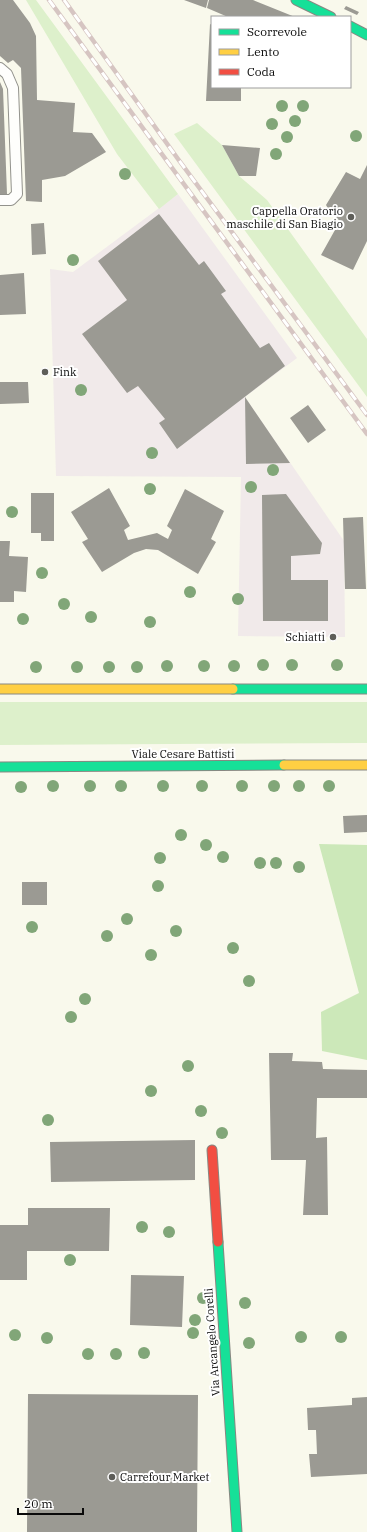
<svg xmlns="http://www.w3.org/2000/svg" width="367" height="1532" font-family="'IBM Plex Serif',serif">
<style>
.industrial{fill:#f1eaea}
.green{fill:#ddf0cb}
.forest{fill:#cce8b9}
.building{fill:#9b9a93}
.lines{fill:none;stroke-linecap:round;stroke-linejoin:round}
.lane-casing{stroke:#92928c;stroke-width:12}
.fast-casing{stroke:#888882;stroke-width:11}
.slow-casing{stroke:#888882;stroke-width:11}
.jam-casing{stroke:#888882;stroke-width:11}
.lane{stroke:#fefefc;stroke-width:10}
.fast{stroke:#16e098;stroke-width:9}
.slow{stroke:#ffcf43;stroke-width:9}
.jam{stroke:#f24e42;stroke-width:9}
.rail-casing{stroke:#d6c5c2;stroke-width:4.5}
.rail{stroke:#fff;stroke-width:3;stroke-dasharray:9;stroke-linecap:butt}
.tree{fill:#81a678}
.poi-dot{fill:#5e5e59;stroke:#fff;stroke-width:1.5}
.labels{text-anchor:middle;stroke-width:4;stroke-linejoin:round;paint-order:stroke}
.poi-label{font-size:11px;fill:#0a0a0a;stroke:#fff;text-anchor:end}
.street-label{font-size:11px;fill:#0a0a0a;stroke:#fff}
</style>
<rect width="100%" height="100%" fill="#f9f9ec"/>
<!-- industrial -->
<path class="industrial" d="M178,194L297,358L245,397L344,541L345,637L238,636L241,477L56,476L50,269L73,272Z"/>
<!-- green -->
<path class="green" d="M26,0H36L178,194L159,209L117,154Z
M197,123L222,145L239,176L267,200L367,339V397L174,134Z
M0,702H367V743L0,745Z"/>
<!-- forest -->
<path class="forest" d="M319,844L367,845V1060L322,1051L321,1012L359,993Z"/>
<!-- building -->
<path class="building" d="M0,0H13L30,23L36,36L37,100L75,103L73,132L92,133L106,152L65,176L42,180V202L26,201L21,68L13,60L8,63L0,56Z
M184,0H208L206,8Z
M209,0H253L295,17H228L207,8Z
M346,6L359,12L357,15L344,9Z
M210,24L212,25V87H241V101H206Z
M0,82L3,89L7,194H0Z
M222,145L260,148L256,176H239Z
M367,165V241L353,270L321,255L340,221L330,212L326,205L346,172L360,179Z
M159,214L199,265L204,261L226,291L221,294L260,348L269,343L285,366L177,449L159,423L165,419L138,386L127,393L82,334L127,300L98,261Z
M44,223L46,254L32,255L31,224Z
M24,273L26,314L0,315V275Z
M0,382H28L29,403L0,404Z
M245,397L290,463L246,464Z
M308,405L326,430L308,443L290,418Z
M109,488L130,526L124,530L128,540L157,533L168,539L172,530L167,526L185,489L224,511L211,539L216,542L198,574L158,550L146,549L134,553L102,572L82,542L88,539L71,512Z
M31,493H54V541H41V533H31Z
M286,494L322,543L320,554L291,556V580H328V621H263L262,495Z
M363,517L366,589H345L343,518Z
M0,541H10L9,556L28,557L26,592L14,591V602H0Z
M367,815V832L344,833L343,816Z
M22,882H47V905H22Z
M269,1053H293L292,1061L322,1062L323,1069L367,1070V1098H317L316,1138L327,1137L328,1215H303L306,1160H271Z
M195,1140V1180L51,1182L50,1142Z
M28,1208H110L109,1251H27V1280H0V1225H28Z
M131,1275L184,1276L182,1327L130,1325Z
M28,1394L198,1395L197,1532H27Z
M367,1397V1474L311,1477L309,1454H317L316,1430H308L307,1408L352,1405V1398Z"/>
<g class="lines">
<defs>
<path id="lane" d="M0,68L7,74L13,88L17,194L11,200H0"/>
<path id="fast" d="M296,0L331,17
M350,26L367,35
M233,689H367
M0,767L284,765
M218,1242L237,1532"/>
<path id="slow" d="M0,689H233
M284,765H367"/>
<path id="jam" d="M212,1150L218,1242"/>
</defs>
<!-- lane casing -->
<use href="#lane" class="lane-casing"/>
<!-- fast casing -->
<use href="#fast" class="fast-casing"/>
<!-- slow casing -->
<use href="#slow" class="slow-casing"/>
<!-- jam casing -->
<use href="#jam" class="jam-casing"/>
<!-- lane -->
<use href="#lane" class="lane"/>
<!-- fast -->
<use href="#fast" class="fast"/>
<!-- slow -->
<use href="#slow" class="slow"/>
<!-- jam -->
<use href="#jam" class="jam"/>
<defs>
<path id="rail" d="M49,0L367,434
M64,0L178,159L367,415"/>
</defs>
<!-- rail casing -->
<use href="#rail" class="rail-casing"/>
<!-- rail -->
<use href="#rail" class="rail"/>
</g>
<!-- trees -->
<g class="tree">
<circle cx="282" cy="106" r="6"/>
<circle cx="303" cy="106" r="6"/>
<circle cx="295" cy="121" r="6"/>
<circle cx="272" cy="124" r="6"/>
<circle cx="356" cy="136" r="6"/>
<circle cx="287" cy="137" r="6"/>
<circle cx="276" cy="154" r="6"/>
<circle cx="125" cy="174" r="6"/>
<circle cx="73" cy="260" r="6"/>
<circle cx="81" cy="390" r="6"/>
<circle cx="152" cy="453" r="6"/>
<circle cx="273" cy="470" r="6"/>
<circle cx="251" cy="487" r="6"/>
<circle cx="150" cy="489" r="6"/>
<circle cx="12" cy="512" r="6"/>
<circle cx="42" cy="573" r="6"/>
<circle cx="190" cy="592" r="6"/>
<circle cx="238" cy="599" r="6"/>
<circle cx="64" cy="604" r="6"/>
<circle cx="91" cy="617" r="6"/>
<circle cx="23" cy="619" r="6"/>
<circle cx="150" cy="622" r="6"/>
<circle cx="263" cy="665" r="6"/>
<circle cx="292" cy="665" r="6"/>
<circle cx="337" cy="665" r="6"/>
<circle cx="167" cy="666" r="6"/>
<circle cx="204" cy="666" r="6"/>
<circle cx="234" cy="666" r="6"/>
<circle cx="36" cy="667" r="6"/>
<circle cx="77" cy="667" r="6"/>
<circle cx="109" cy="667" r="6"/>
<circle cx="137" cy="667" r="6"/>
<circle cx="53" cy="786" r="6"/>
<circle cx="90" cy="786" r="6"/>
<circle cx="121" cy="786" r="6"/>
<circle cx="163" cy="786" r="6"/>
<circle cx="202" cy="786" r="6"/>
<circle cx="242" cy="786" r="6"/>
<circle cx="274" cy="786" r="6"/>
<circle cx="299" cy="786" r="6"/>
<circle cx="329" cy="786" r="6"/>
<circle cx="21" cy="787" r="6"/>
<circle cx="181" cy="835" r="6"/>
<circle cx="206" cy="845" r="6"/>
<circle cx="223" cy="857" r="6"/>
<circle cx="160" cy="858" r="6"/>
<circle cx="260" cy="863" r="6"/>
<circle cx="276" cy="863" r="6"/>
<circle cx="299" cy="867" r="6"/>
<circle cx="158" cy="886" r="6"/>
<circle cx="127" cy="919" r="6"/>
<circle cx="32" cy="927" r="6"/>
<circle cx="176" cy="931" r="6"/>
<circle cx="107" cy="936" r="6"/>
<circle cx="233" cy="948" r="6"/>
<circle cx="151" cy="955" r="6"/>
<circle cx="249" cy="981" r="6"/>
<circle cx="85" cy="999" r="6"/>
<circle cx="71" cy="1017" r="6"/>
<circle cx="188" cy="1066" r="6"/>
<circle cx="151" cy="1091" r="6"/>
<circle cx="201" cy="1111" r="6"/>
<circle cx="48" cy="1120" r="6"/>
<circle cx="222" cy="1133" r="6"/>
<circle cx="142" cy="1227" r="6"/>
<circle cx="169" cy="1232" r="6"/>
<circle cx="70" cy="1260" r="6"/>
<circle cx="203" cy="1298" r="6"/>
<circle cx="245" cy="1303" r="6"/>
<circle cx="195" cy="1320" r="6"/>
<circle cx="193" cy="1333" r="6"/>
<circle cx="15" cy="1335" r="6"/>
<circle cx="301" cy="1337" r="6"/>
<circle cx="341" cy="1337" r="6"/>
<circle cx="47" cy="1338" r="6"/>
<circle cx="249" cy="1343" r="6"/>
<circle cx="144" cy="1353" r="6"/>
<circle cx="88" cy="1354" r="6"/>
<circle cx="116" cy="1354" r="6"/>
</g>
<!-- markers -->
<g class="poi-dot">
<circle cx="351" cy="217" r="4"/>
<circle cx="45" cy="372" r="4"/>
<circle cx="333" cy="637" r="4"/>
<circle cx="112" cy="1477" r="4"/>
</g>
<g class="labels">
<!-- poi labels -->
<g class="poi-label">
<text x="343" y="215">Cappella Oratorio<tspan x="343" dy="13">maschile di San Biagio</tspan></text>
<text x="53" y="376" text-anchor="start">Fink</text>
<text x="325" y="641">Schiatti</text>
<text x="120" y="1481" text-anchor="start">Carrefour Market</text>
</g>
<!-- street labels -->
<g class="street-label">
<text x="183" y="758">Viale Cesare Battisti</text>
<text transform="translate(212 1342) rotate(-94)" y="4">Via Arcangelo Corelli</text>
</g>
</g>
<!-- legend -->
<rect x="211" y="16" width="140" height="72" fill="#ffffff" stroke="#9d9d9d"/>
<rect x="219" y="29" width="20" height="6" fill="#16e098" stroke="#9d9d9d"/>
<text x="247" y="36" font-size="12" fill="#0a0a0a">Scorrevole</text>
<rect x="219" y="49" width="20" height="6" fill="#ffcf43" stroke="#9d9d9d"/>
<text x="247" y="56" font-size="12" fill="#0a0a0a">Lento</text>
<rect x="219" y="69" width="20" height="6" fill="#f24e42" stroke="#9d9d9d"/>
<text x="247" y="76" font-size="12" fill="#0a0a0a">Coda</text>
<!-- scale -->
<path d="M18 1508v6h65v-6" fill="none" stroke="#0a0a0a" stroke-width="2"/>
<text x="24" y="1508" font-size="12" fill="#0a0a0a" stroke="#ffffff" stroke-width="3" paint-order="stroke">20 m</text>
</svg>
